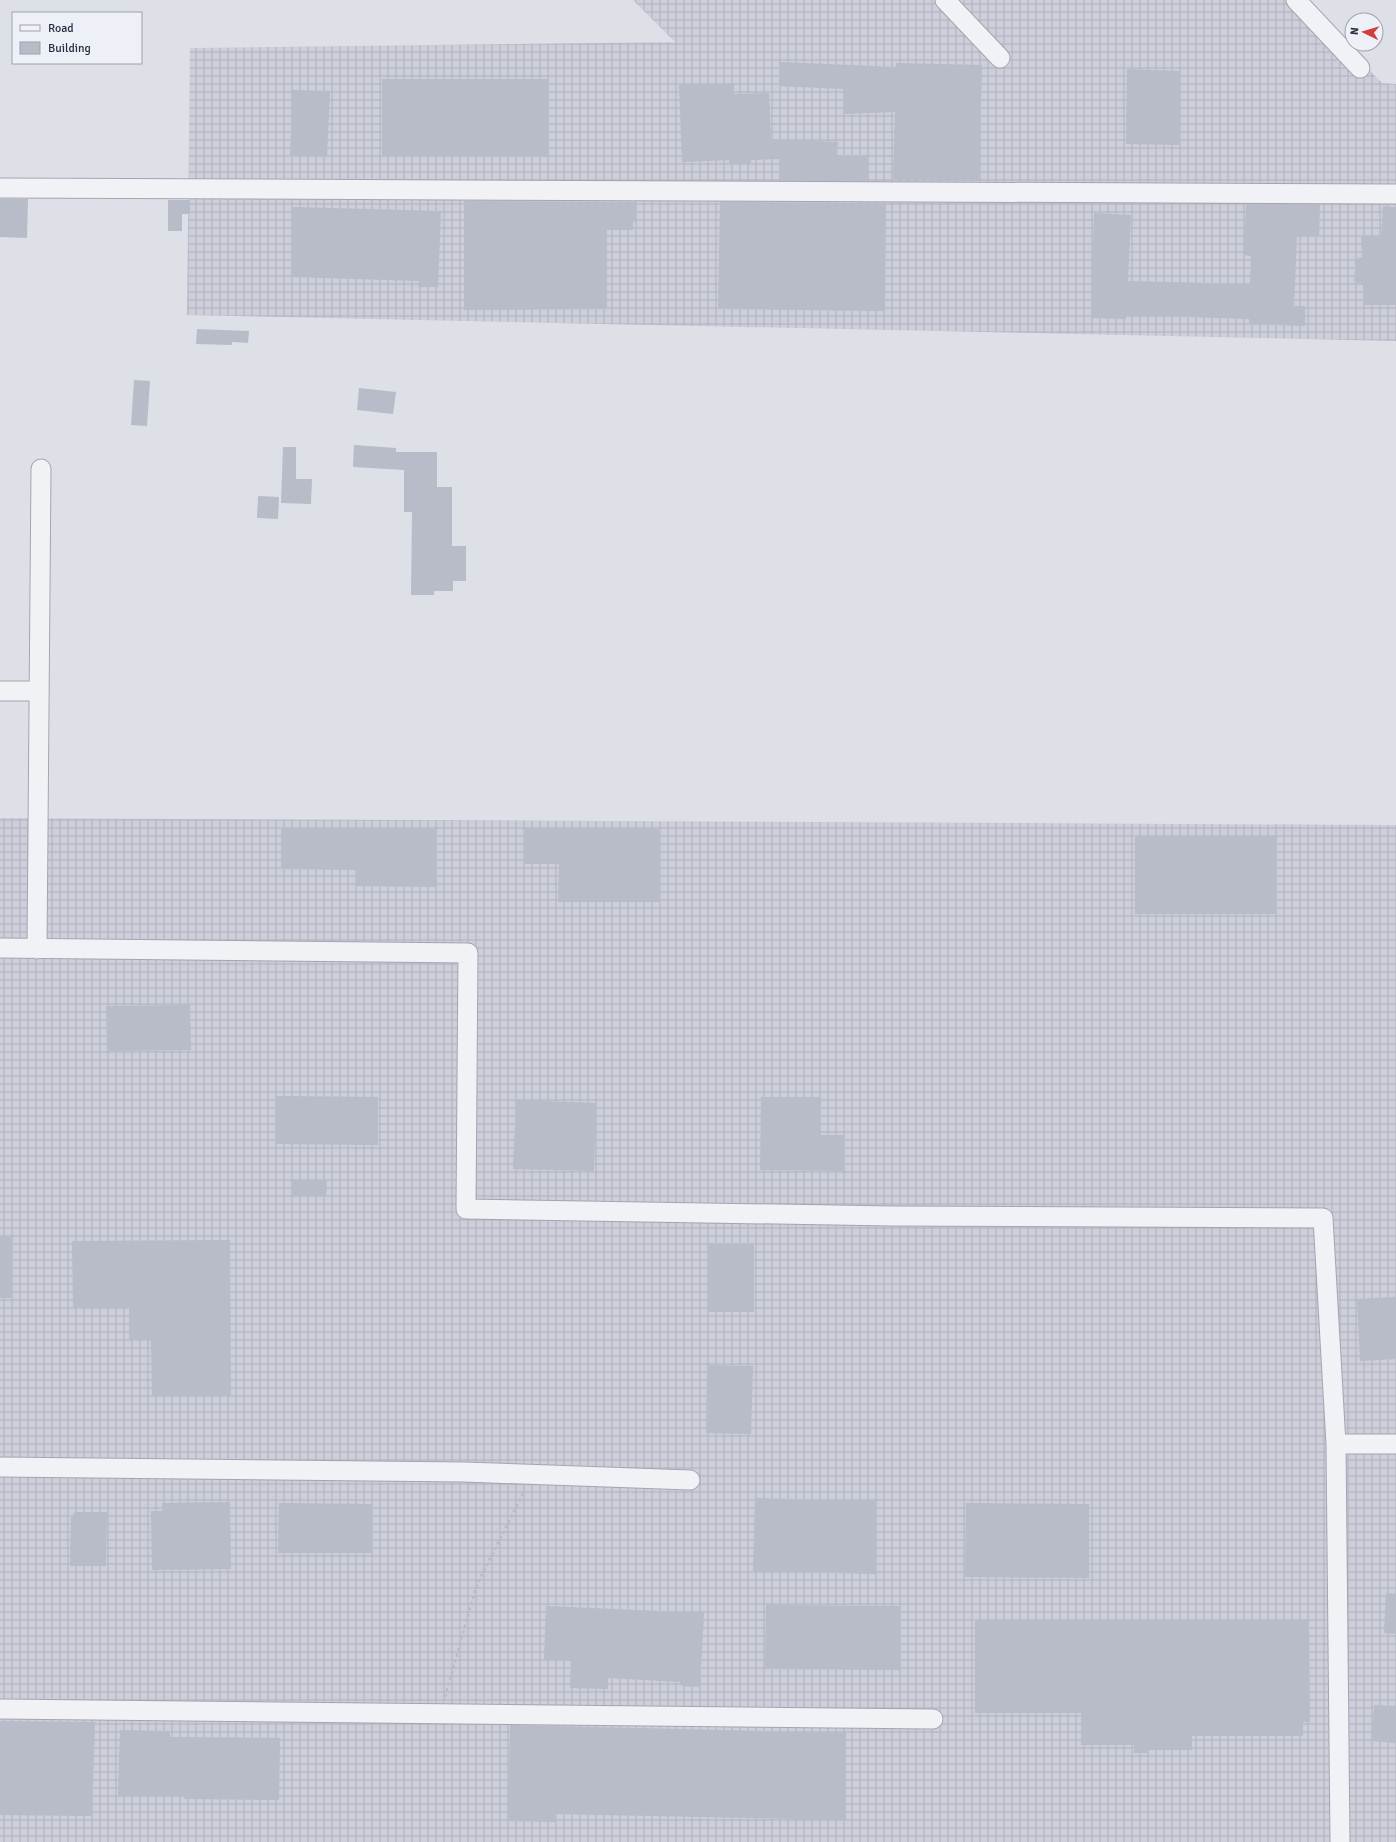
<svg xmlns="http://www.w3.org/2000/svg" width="1396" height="1842" font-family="Signika,sans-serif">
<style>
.industrial{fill:url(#industrial-grid)}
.building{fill:#b8bbc8}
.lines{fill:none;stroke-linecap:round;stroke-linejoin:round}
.minor-casing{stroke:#a3a6b2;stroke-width:21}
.path{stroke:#b8bbc3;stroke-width:2.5;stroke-dasharray:3 3;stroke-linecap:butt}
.minor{stroke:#f1f2f6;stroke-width:19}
</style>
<defs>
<pattern id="industrial-grid" width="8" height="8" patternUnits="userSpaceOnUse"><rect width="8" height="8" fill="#cccfda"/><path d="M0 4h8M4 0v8" fill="none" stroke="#afb2bc"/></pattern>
</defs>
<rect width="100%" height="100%" fill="#dee0e8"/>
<!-- industrial -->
<path class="industrial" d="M633,0H1302L1382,83L1396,84V341L187,315L190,48L675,42Z
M0,818L1396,825V1842H0Z"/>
<!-- building -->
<path class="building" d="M779,62L896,67V63L982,65L979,181L893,179L895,112L844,114L843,89L779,86Z
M1127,69L1180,71L1179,145L1126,144Z
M382,79H549V157L382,156Z
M734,83V94L769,93L771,139L838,142L837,155H867L868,181L779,180L780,159L751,160V163L729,164V160L682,162L679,85Z
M293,90L330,91L327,157L290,155Z
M0,199H28L27,238L0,237Z
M168,200H190V214H182V231H168Z
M464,201L637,202V221L633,222V230H607V309L464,310Z
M720,202L886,203L885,311L718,309Z
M1246,204L1320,205L1319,236L1297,235L1294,306H1305V326L1249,324V319L1126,315V319L1091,318L1094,213L1131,215L1128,281L1250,284L1251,256L1244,255Z
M1383,206L1396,207V305H1363V285L1354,281L1356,259L1362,257L1361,236H1381Z
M293,207L441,211L438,287H418L419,281L291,277Z
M197,329L249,331L248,343L232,342V345L196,344Z
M134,380L150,381L147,426L131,425Z
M359,388L396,392L393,414L357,410Z
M354,445L396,448V452H437V487H452V546H466V581H453V591H434V595H411L412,512H404V470L353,467Z
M283,447H296V479H312L311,504L281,503Z
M258,496L279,497L278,519L257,518Z
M281,828L437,829V887L357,886V870L281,869Z
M525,828L659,829V902H558L559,864H525Z
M1277,836V914H1135V837Z
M190,1005L191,1050L107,1051L106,1006Z
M275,1096L378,1097V1145L275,1144Z
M761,1097H821L820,1135H845V1171L760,1170Z
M516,1100L596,1103L594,1171L513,1169Z
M292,1180L327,1181L326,1197L292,1195Z
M0,1237H13L12,1298H0Z
M230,1240L231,1395L152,1396L151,1339H129V1307H73L72,1241Z
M708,1243H754V1312H708Z
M1396,1297V1359L1360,1361L1357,1299Z
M707,1365L753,1366L751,1434L706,1433Z
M755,1498L876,1501L875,1574L753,1571Z
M230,1502L231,1569L152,1570L151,1511H162V1503Z
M279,1503L373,1504V1553H278Z
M966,1503L1089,1504V1578L965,1577Z
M75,1512H107L106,1566H70L71,1518Z
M1386,1593L1396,1594V1634L1384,1633Z
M766,1605L901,1606V1670L765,1669Z
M546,1606L704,1613L700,1687L682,1686L680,1682L608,1678V1689L570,1688L571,1661L544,1660Z
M1309,1620L1310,1722H1303V1736H1192V1750H1148V1753H1134V1745H1081V1713H975V1621Z
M1374,1705L1396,1706V1743L1372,1741Z
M0,1721L95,1722L92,1816L0,1815Z
M510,1725L846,1733V1820L555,1814V1822L508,1821Z
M120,1730L170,1731V1737L280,1738L279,1800L184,1799V1796L118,1795Z"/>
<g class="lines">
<defs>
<path id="minor" d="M945,0L1000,58
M1296,0L1360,68
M0,188L1396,194
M0,691H39
M0,948L468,953L466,1209L892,1216L1323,1218L1336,1444
M37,949L41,469
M0,1467L464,1472L690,1480
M0,1709L933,1719
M1340,1842L1336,1444H1396"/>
</defs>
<!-- minor casing -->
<use href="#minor" class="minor-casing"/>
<!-- path -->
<path class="path" d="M445,1697L477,1584L524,1492"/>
<!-- minor -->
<use href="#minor" class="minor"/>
</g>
<!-- legend -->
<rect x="12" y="12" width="130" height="52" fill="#edf0f6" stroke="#9ea2ad"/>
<rect x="20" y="25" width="20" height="6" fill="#f1f2f6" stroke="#9ea2ad"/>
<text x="48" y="32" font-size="12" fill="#272c40">Road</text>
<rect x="20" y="42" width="20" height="12" fill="#b8bbc8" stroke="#9ea2ad"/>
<text x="48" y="52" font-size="12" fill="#272c40">Building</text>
<!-- north arrow -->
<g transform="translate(1364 32) rotate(275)"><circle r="19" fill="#edf0f6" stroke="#9ea2ad"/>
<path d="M0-3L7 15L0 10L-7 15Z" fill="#d33e3d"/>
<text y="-6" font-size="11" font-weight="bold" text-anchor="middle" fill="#272c40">N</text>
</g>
</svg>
